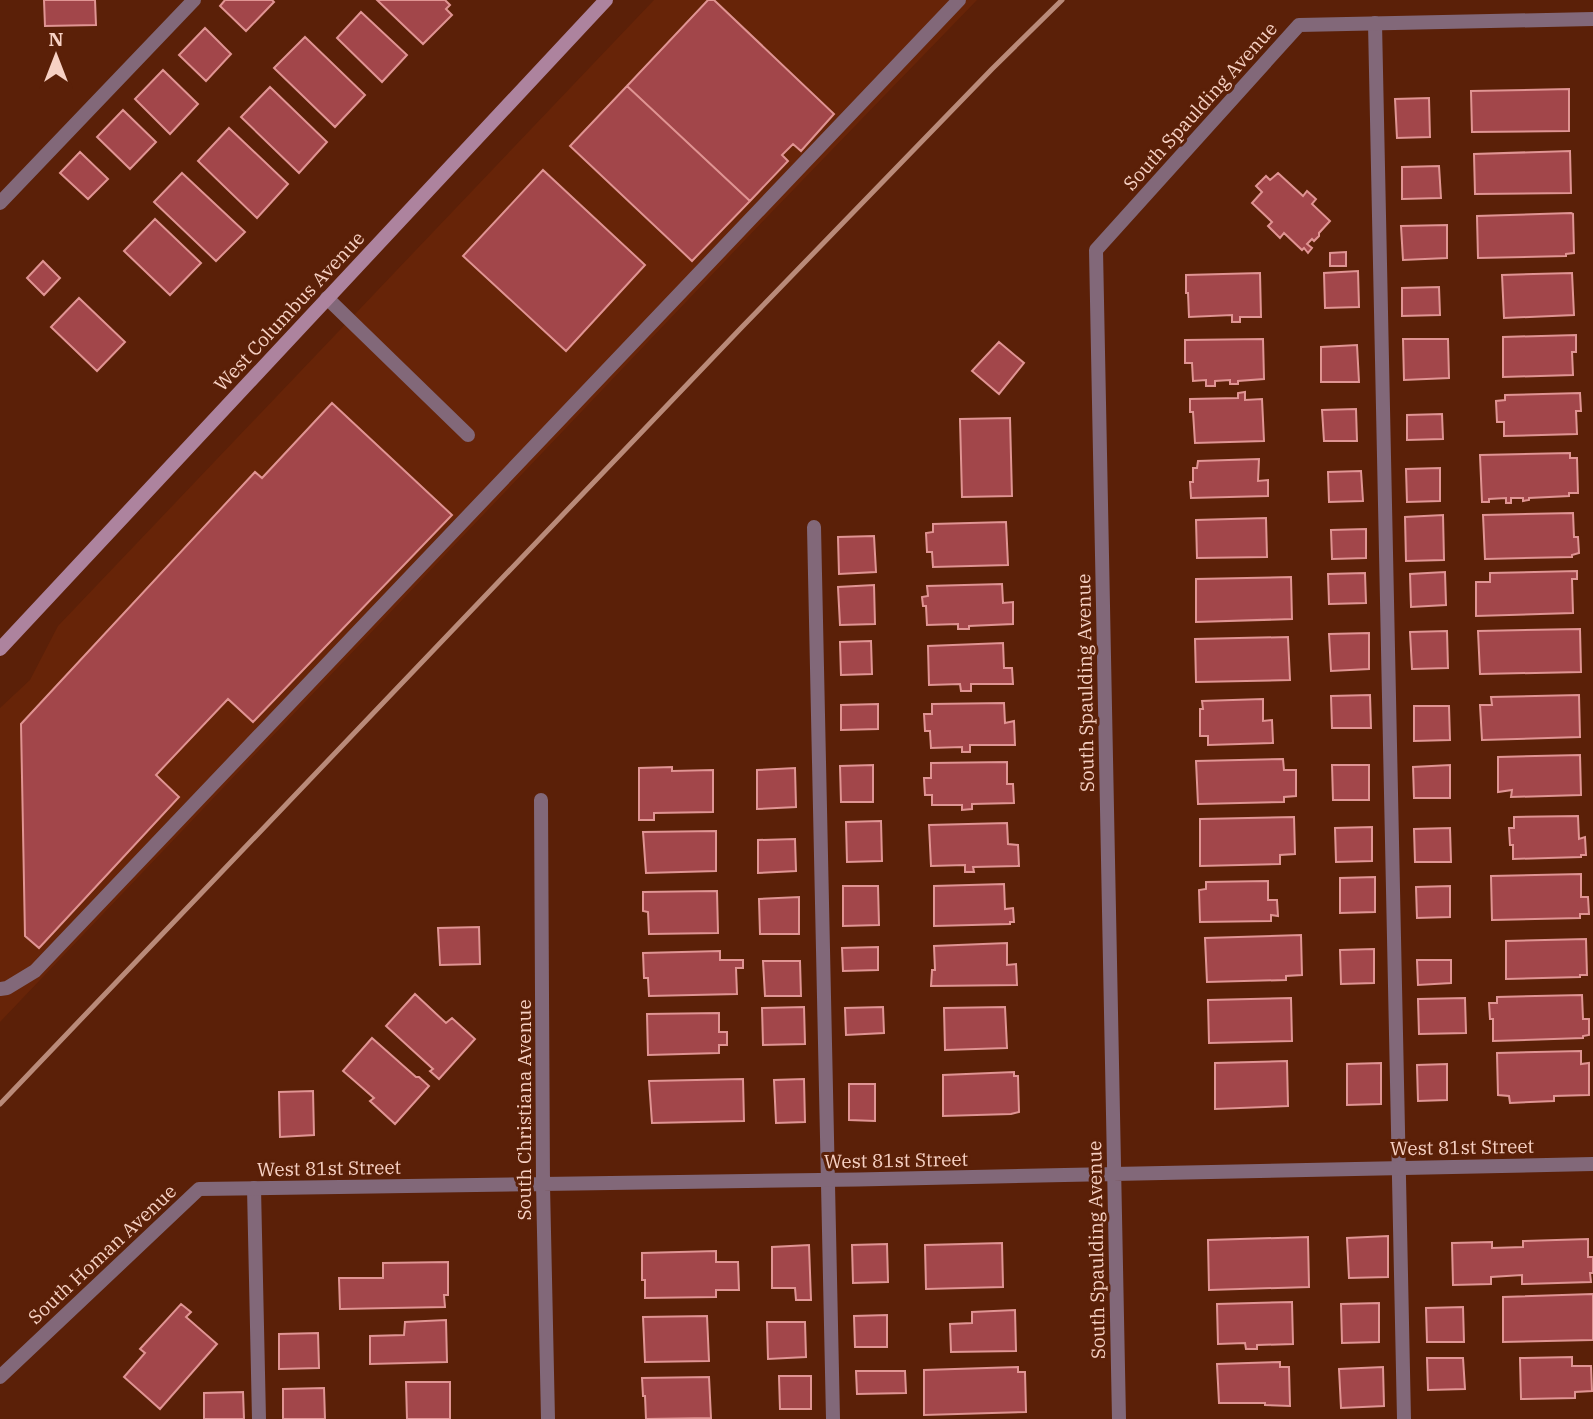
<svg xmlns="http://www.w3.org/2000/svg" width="1593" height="1419" font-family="'IBM Plex Serif',serif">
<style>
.built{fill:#672408}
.building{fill:#a2464a;stroke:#e09493;stroke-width:2}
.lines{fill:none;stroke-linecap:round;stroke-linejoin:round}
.service{stroke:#826879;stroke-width:14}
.minor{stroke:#826879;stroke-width:14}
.secondary{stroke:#ad839e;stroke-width:14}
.rail{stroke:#b98a79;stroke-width:5}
.labels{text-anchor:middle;stroke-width:6;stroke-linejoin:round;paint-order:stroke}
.street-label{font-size:19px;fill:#f7d1c4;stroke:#5b2008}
</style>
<rect width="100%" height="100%" fill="#5b2008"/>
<!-- built -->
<path class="built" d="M654,0H977L765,219L0,1022V708L30,680L58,626Z"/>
<!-- building -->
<path class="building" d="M44,0H95L96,25L45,26Z
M225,0H272L274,2L246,31L220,6Z
M377,0H445L450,5L446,9L452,15L423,44Z
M708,0H714L834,114L801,151L793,144L782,155L788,161L750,201L627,86Z
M361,12L407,55L382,82L337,38Z
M205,28L231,54L206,81L179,55Z
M305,37L365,95L335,127L274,68Z
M163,70L198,104L170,134L135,99Z
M627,86L750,201L692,261L570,146Z
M270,87L327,142L299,173L241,117Z
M1569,89V131L1472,132L1471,91Z
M1429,98L1430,137L1397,138L1395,99Z
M123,110L156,142L130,169L97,137Z
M229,128L288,184L257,218L198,161Z
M1570,151L1571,193L1475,194L1474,154Z
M80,152L108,179L88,199L60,173Z
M1439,166L1441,198L1402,199V167Z
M543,170L645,265L566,351L463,256Z
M182,173L245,232L216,261L154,202Z
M1278,173L1303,196L1307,191L1316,199L1312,204L1330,221L1319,233V236L1314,241L1312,239L1307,244L1312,248L1308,253L1304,248L1302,250L1284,233L1280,238L1268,226L1272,222L1252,203L1262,192L1256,186L1266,176L1270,180Z
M1571,213L1573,214L1574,253L1566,254V256L1478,258L1477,216Z
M155,219L201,263L170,295L124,251Z
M1447,225V258L1403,260L1401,226Z
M1346,252V266H1330V253Z
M43,261L60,278L44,295L27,278Z
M1358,271L1359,307L1325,308L1324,273Z
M1260,273L1261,317H1240V322H1232V315L1189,317L1188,293H1186V275Z
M1572,273L1574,315L1504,318L1502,275Z
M1439,287L1440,315L1402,316V288Z
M79,298L125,342L97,371L51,327Z
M1576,335V352H1572L1573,375L1503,377V337Z
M1263,339L1264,379L1238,381V384H1230V380L1215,381V386H1206V380L1193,381L1192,363H1185V340Z
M1403,339H1448L1449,378L1404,380Z
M999,342L1024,363L999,394L972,371Z
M1357,345L1359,382H1321V347Z
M1245,392V400L1262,399L1264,441L1195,443L1193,412H1190V399L1238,398V393Z
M1580,393L1581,411H1576L1577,434L1504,436V422H1497L1496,401L1505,400V395Z
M332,403L452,515L253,722L228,699L156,775L179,797L39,948L25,936L21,724L255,472L262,478Z
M1356,409L1357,441H1324L1322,410Z
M1442,414L1443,439L1407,440V415Z
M1010,418L1012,496L962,497L960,419Z
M1570,453V458H1577L1578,493H1569V496L1529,498V500L1523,501V498H1511V503H1506V498L1489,499V502H1482L1480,455Z
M1259,459L1258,481L1268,480V496L1191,498L1190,482H1193V468H1197L1198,461Z
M1440,468V501L1407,502L1406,469Z
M1361,471L1363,501L1329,502L1328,472Z
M1573,513L1574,537H1578L1579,553L1572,555V557L1485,559L1483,515Z
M1443,515L1444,560L1406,561L1405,517Z
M1266,518L1267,557L1197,558L1196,520Z
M1006,522L1008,565L933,567L932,552H927L926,533L933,532V524Z
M1366,529V558L1332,559L1331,530Z
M874,536L876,572L839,574L838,537Z
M1577,571V579H1572L1573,613L1476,616V582H1490V573Z
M1445,572L1446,605L1411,607L1410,574Z
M1365,573L1366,603L1329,604L1328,574Z
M1291,577L1292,619L1196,622V579Z
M1002,584L1003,603L1013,602V624L969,626V629H958V624L927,625L926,606H923L922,597L928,596L927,586Z
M874,585L875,624L840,625L838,587Z
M1580,629L1581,672L1480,674L1478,631Z
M1447,631L1448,668L1412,669L1410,632Z
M1369,633V669L1331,671L1329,634Z
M1288,637L1290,680L1196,682L1195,639Z
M871,641L872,674L841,675L840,642Z
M1003,643L1004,668H1012L1013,684H971V691H961L960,684L929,685L928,646Z
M1370,695L1371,728H1332L1331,696Z
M1579,695L1580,737L1482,740L1480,705H1492L1491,697Z
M1263,699V721L1272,720L1273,743L1208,745V736H1200V709H1203L1202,701Z
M1004,703L1005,723L1014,721L1015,745H970V752H962V747L931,748L930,731H925L924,714H932V704Z
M878,704V729L841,730V705Z
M1414,706H1449L1450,740L1414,741Z
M1580,755L1581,795L1511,797L1512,790L1498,792V757Z
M1283,759L1284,770H1296V796L1284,797V802L1198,804L1196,761Z
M1007,762V784H1013L1014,803L972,804V809L962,810V805H932V795H925L924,778H931V763Z
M873,765V802H841L840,766Z
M1332,765H1369V800H1333Z
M1450,765V798H1414L1413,767Z
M672,767V771L713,770V812L654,813V820H639V768Z
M795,768L796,807L757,809V770Z
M1578,816L1579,839L1585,837L1586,855H1581V857L1513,859V845H1510L1509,828H1514V817Z
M1294,817L1295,854L1280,855V864L1200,866V819Z
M881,821L882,861L847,862L846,822Z
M1007,823L1008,844L1018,845L1019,866L973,867L974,872H965V865L931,866L929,825Z
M1372,827V861L1336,862L1335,828Z
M1450,828L1451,862H1415L1414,829Z
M716,831V871L646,873L643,832Z
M795,839L796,871L758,873V840Z
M1581,874V897H1588L1589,914H1580V918L1492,920L1491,876Z
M1375,877V912L1340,913V878Z
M1268,881V900H1277L1278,916L1271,915V921L1200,922L1199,890L1206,889V882Z
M1004,884L1005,909L1013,908L1014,922H1010V924L934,926V886Z
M843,886H878L879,925L843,926Z
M1450,886V917L1417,918L1416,887Z
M717,891L718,933L649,934L648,912L643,911V892Z
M799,897V934H760L759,899Z
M479,927L480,964L440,965L438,928Z
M1301,935L1302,975L1286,976V980L1207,982L1205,938Z
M1586,939L1587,975H1580V977L1506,979V941Z
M1007,943V965L1016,964L1017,985L931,986L932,970H935L934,946Z
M878,947V970L843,971L842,948Z
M1374,949V983L1341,984L1340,950Z
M720,951V960H743V968H736L737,994L649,996L648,978H644L643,953Z
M1417,960H1451V983L1418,985Z
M763,961H800L801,996H765Z
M415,994L446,1023L452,1018L475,1039L439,1079L430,1071L433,1069L386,1026Z
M1582,995L1583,1019H1589V1035L1583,1036V1038L1493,1041V1019H1490L1489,1003H1497V997Z
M1291,998L1292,1041L1209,1043L1208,1000Z
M1465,998L1466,1033L1419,1034L1418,999Z
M804,1007L805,1044L763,1045L762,1008Z
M883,1007L884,1033L846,1035L845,1008Z
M1005,1007L1007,1048L945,1050L944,1008Z
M719,1013V1032H727V1045H719V1053L648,1055L647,1014Z
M372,1038L416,1077H419L429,1086L395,1124L370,1101L374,1098L343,1071Z
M1581,1051V1064L1589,1063V1095L1554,1096V1101L1510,1103L1509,1096L1498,1095L1497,1053Z
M1287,1061L1288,1106L1215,1109V1063Z
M1381,1063V1104L1347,1105V1064Z
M1447,1064V1100L1418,1101L1417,1065Z
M1014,1072V1076H1018L1019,1112L1011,1114L943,1116V1075Z
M743,1079L744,1121L652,1123L649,1081Z
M804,1079L805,1122L776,1123L774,1080Z
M849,1084H875V1121L849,1120Z
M313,1091L314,1135L280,1137L279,1092Z
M1388,1236V1277L1349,1278L1347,1238Z
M1308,1237L1309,1287L1209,1290L1208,1240Z
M1588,1239V1257H1593V1273H1590L1591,1282L1522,1284V1275L1491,1277V1284L1453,1285L1452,1243L1492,1242V1248L1523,1247V1241Z
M1002,1243L1003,1287L926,1289L925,1245Z
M887,1244L888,1282L853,1283L852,1245Z
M809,1245L811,1300H796L795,1288H772V1247Z
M716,1251V1262H738L739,1290H716V1297L645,1298V1280H642V1253Z
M448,1262V1295H444L445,1307L340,1309L339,1278H383V1263Z
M1593,1294V1340L1503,1342V1297Z
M1292,1302L1293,1344L1257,1345V1349H1246L1245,1343L1218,1344L1217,1304Z
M1379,1303V1342L1342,1343L1341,1304Z
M181,1304L191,1312L186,1317L217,1344L160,1409L124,1377L145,1353L140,1349Z
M1463,1307L1464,1342H1427L1426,1308Z
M1015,1310L1016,1351L951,1352L950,1324L972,1323V1312Z
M887,1315V1347H855L854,1316Z
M707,1316L709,1361L645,1362L643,1317Z
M446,1320L447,1362L370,1364V1336L404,1335L405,1322Z
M767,1322H805L806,1357L768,1359Z
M318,1333L319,1368L279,1369V1334Z
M1572,1357V1366H1591L1592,1391L1575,1392V1398L1521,1399L1520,1358Z
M1427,1358H1463L1465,1389L1428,1390Z
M1280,1362V1367H1289L1290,1406L1265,1405V1403H1219L1217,1364Z
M1018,1367V1372H1025L1026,1412L924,1415V1370Z
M1383,1367L1384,1406L1341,1408L1339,1369Z
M856,1371H905L906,1393L857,1394Z
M779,1376H811V1409H780Z
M709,1377L711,1418L646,1419L645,1396H643L642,1378Z
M406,1382H450V1419H407Z
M324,1388L325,1419H283V1389Z
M243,1392L244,1419H204V1393Z"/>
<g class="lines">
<!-- service -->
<path class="service" d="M1375,23L1404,1419
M0,203L194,0
M327,298L468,435
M814,527L833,1419
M0,989L7,988L35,971L959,0
M254,1188L259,1419"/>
<!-- minor -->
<path class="minor" d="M541,800L543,1185L548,1419
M0,1377L199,1189C664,1184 1128,1175 1593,1164
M1119,1419L1096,250L1299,25L1593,19"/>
<!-- secondary -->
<path class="secondary" d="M0,649L606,0"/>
<!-- rail -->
<path class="rail" d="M0,1104L742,327L992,69L1062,0"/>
</g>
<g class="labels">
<!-- street labels -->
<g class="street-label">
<text transform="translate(1200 106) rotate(-48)" y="7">South Spaulding Avenue</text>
<text transform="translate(289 311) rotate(-47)" y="7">West Columbus Avenue</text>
<text transform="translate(1085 683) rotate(-91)" y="7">South Spaulding Avenue</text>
<text transform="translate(524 1110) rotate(-90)" y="7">South Christiana Avenue</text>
<text transform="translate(1462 1147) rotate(-1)" y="7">West 81st Street</text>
<text transform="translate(896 1160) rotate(-1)" y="7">West 81st Street</text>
<text transform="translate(329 1168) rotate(-1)" y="7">West 81st Street</text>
<text transform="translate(1096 1250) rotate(-91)" y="7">South Spaulding Avenue</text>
<text transform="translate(102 1254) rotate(-43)" y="7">South Homan Avenue</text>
</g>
</g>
<!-- north arrow -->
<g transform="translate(56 56)" stroke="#5b2008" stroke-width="5" paint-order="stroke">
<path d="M0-5L12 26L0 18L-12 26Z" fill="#f7d1c4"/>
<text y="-10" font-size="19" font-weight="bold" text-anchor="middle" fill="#f7d1c4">N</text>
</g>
</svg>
